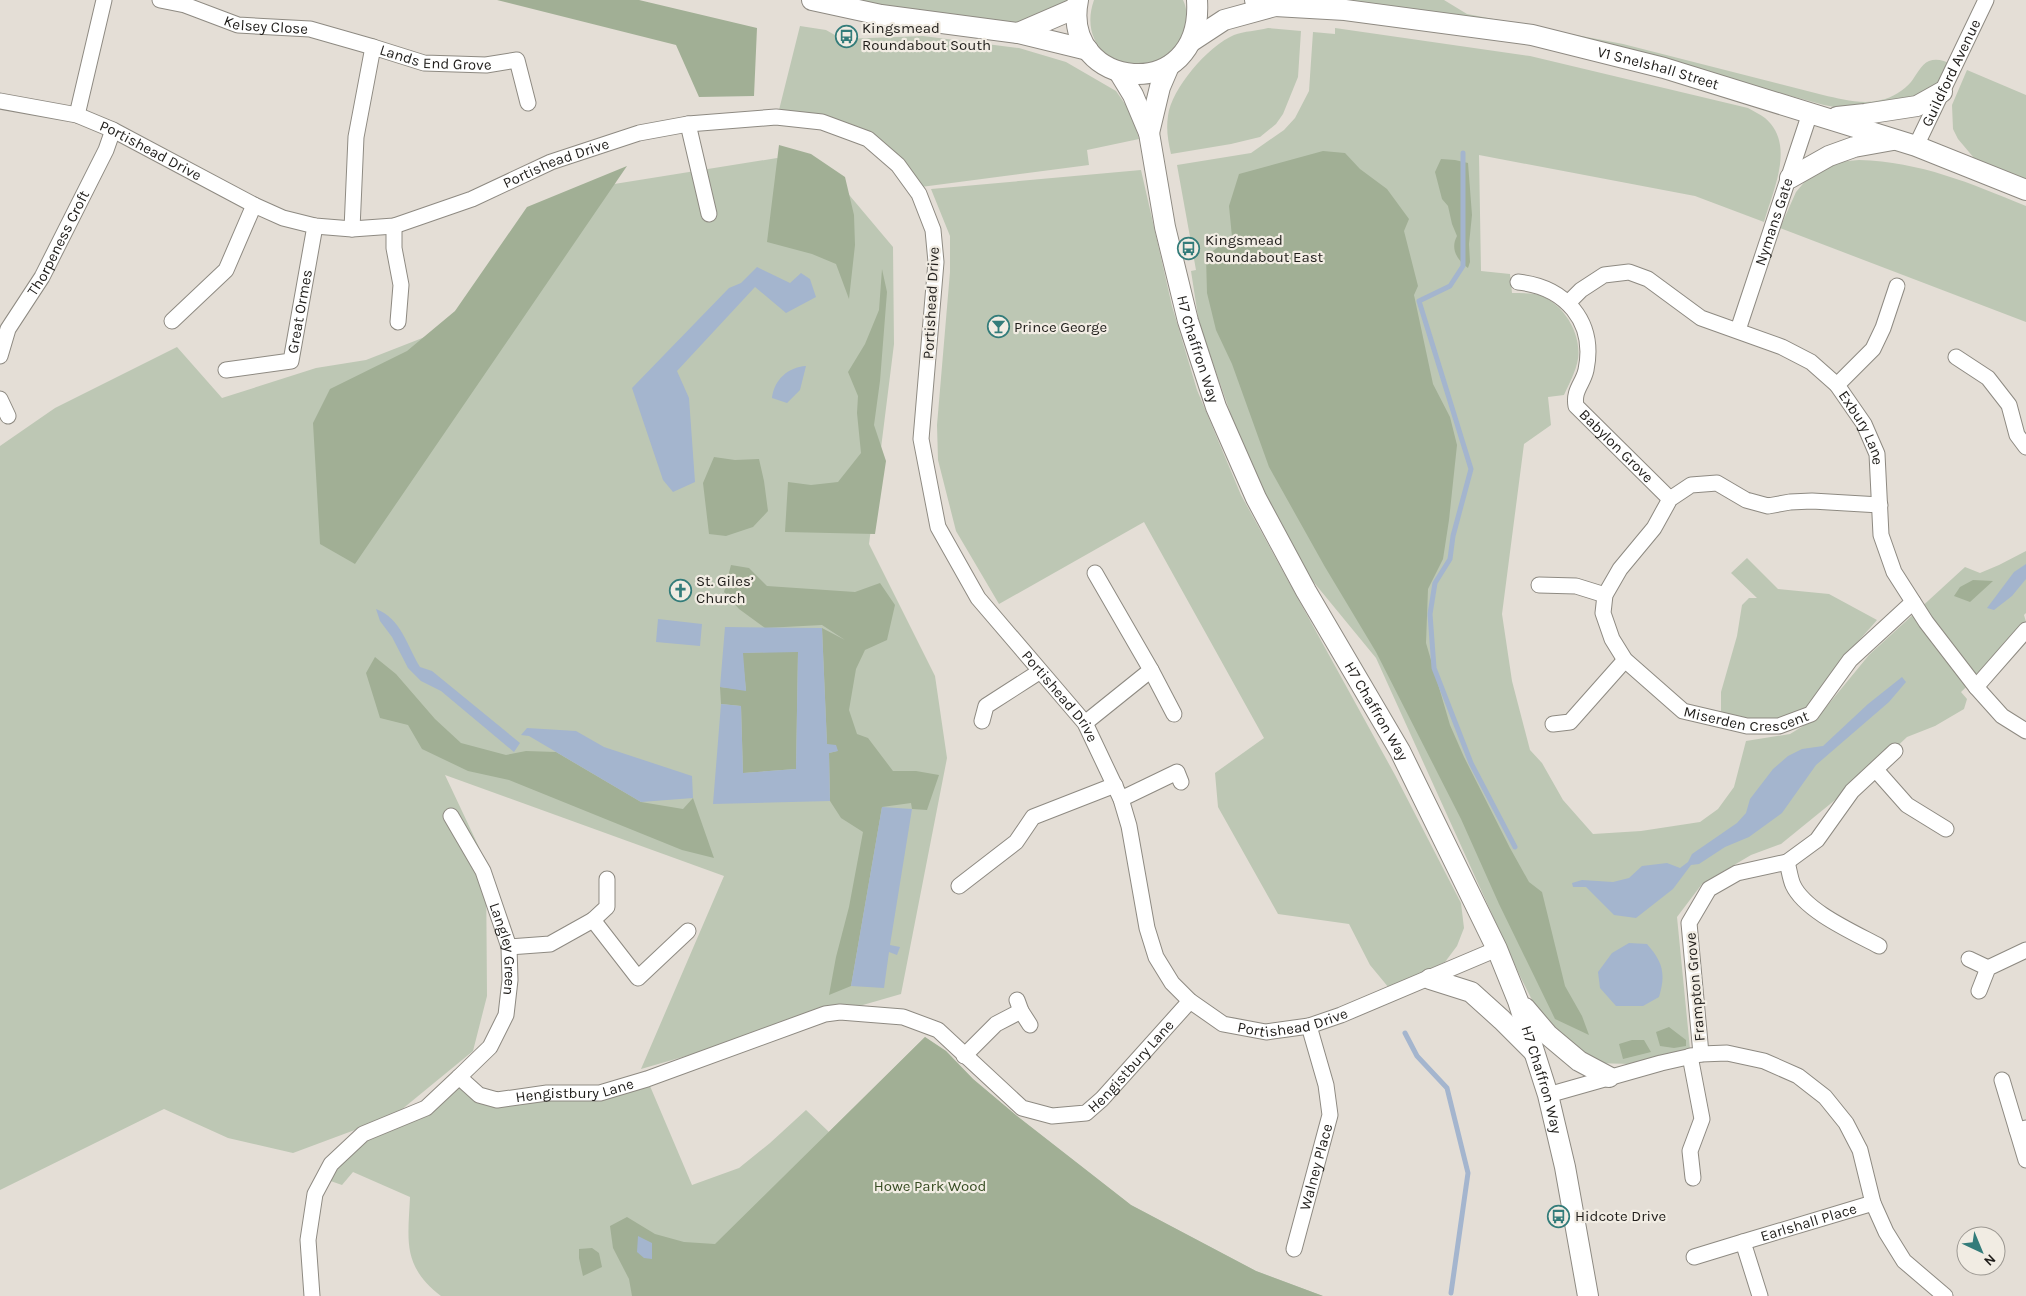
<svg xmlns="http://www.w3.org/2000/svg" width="2026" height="1296" font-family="Karla,sans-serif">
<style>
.green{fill:#bdc7b4}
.forest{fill:#a1af95}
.water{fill:#a4b5ce}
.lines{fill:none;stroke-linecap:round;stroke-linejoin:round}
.stream{stroke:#a4b5ce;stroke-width:5}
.street-casing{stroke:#8e8a82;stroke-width:17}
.secondary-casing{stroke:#8e8a82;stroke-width:22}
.street{stroke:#fff;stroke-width:15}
.secondary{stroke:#fff;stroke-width:20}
.labels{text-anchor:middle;stroke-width:4.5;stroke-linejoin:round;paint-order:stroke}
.street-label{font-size:15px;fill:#1f1d1a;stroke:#f1ece3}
.poi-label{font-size:15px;fill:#1f1d1a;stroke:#f1ece3;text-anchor:start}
.park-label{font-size:15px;fill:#374c22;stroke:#f1ece3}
</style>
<rect width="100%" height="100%" fill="#e4ded6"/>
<!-- green -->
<path class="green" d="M830,0H1067L1065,4L1017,24Z
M1094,0H1183C1190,14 1187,35 1177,48C1174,53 1167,56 1162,59C1158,61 1153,66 1148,66C1108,70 1080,39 1094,0Z
M1338,0H1444L1467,14L1623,44L1823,95C1841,99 1862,105 1881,100C1892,98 1904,90 1911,82C1916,76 1921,64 1929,61C1937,58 1944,61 1952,64L1943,79L1922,97L1839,108L1824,105L1676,65Z
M800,26L826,30L842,39L923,36L1019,48L1066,62L1116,91L1132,114L1139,139L1087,150L1089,165L921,187L834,119L811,113L779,110Z
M1268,28L1301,31L1298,77L1283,114L1276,124L1260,137L1231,144L1171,154C1168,141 1166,129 1168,116C1171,89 1208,46 1234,35C1244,31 1257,31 1268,28Z
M1335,28L1530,56L1748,108C1753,111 1760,114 1765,118C1796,144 1773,190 1764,222L1695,196L1479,155L1481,271L1510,274L1512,293C1519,293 1527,293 1535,294C1562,300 1582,333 1578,359C1576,371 1569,384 1564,395L1548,397L1551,425L1524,444L1502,614L1512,681L1530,750L1542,763L1563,800L1593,834L1641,831L1700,822L1718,809L1734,787L1746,741L1790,734L1818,717L1869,655L1965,567L1980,573L1999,565L2026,551V613L2024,615L2026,622L1992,662L1961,692L1967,699L1964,709L1935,726L1907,737L1872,770L1781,844L1751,855L1702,884L1677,917L1690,1049L1631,1064L1593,1063L1568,1047L1536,1008L1520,976L1376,658L1307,574L1247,461L1199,323L1191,271L1196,270L1177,165L1251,153L1284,130L1295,118L1309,91L1313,32L1335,34Z
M1967,70L2026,95V179L1974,158L1958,139L1953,129L1952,105Z
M777,158L845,190L893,247L894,344L869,544L935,676L947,758L901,994L641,1069L724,876L445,775L486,862L487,996L473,1051L395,1115L293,1153L228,1138L164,1109L0,1190V446L55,408L177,347L222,398L316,368L366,360L471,319L583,189Z
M1859,160C1921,162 1970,183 2026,206V322L1780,228L1796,192L1807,179L1837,162Z
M1141,170L1172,306L1197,390L1241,495L1395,775L1461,903L1464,928L1457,946L1445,962L1389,988L1370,965L1349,924L1278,914L1218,807L1215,773L1264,738L1144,522L999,604L956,531L938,460L937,425L950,272V236L931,189Z
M1747,558L1778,589L1829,594L1877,620C1865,634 1853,646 1842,661C1834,671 1816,700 1807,707C1782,726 1748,719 1721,712V692L1737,636L1742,605L1749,598H1757L1731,573Z
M925,1037L946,1051L973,1079L1017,1116L1131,1205L1256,1271L1323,1296H441C402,1266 408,1241 410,1197L353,1172L342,1185L322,1178L363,1134L426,1108L459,1077L497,1100L647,1079L692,1185L739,1168L770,1143L806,1110L829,1132Z"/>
<!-- forest -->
<path class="forest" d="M497,0H639L757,28L754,96L699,97L676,45Z
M779,145L811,154L845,177L854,215L855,245L849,299L836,264L812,254L767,242Z
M1323,151L1345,153L1360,169L1387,189L1409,219L1404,231L1418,286L1414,295L1433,384L1450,417L1457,445L1449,520L1443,559L1428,589L1426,643L1450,725L1464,757L1510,848L1529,882L1542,892L1565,986L1582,1016L1589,1035L1555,1019L1499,904L1461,819L1376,652L1325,567L1269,467L1232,364L1216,330L1207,293L1206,256L1232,237L1229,206L1239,174Z
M1441,159L1455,160L1468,163L1472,215L1469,244L1470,262L1468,268C1457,260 1450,249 1457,236L1452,224L1448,206L1442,199L1435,172Z
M627,166L355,564L320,544L313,423L330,389L407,351L455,311L527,207Z
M882,269L887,292L880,381L874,425L886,461L875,534L785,532L788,482L811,485L838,482L861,453L857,413L858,396L848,372L865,344L879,310Z
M714,457L735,460L759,459L764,481L768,511L753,527L726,536L709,534L703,483Z
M731,565L749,568L767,586L855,592L880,583L895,605L887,640L865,650L856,669L849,710L857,734L868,738L893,771H916L939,775L927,810L912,809L911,803L882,807L851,986L829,995L836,957L849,907L863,832L841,818L830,801L829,753L837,751L827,744L822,628L845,640L822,625L765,628L739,609L724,592Z
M1973,580L1993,581L1970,602L1954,596L1960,587Z
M798,651L796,769L743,773L741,706L721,704L720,687L746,690L742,653Z
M375,657L396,674L435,719L461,743L506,755L526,751L556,752L641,802L683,809L693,798L714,858L682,850L509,780L468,771L422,749L408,725L380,718L366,673Z
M1669,1027L1686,1040V1046L1674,1048L1660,1046L1656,1032Z
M925,1037L946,1051L973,1079L1017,1116L1131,1205L1256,1271L1323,1296H632L629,1279L613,1248L610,1226L627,1217L655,1234L684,1242L715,1244Z
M1632,1040H1644L1651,1052L1623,1059L1619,1044Z
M592,1248L599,1253L602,1267L583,1276L579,1258V1249Z"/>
<!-- water -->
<path class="water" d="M757,267L790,283L801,273L810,279L816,297L786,313L755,287L677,371L689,398L695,482L673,492L663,480L632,388L729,288L741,283Z
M806,366L800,390L787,403L772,398C774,380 788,367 806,366Z
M2026,564V579L2012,596L1994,610L1987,608L2014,572Z
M376,609C401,618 407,646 420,667L432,671L520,743L514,752L441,691L421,681L408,668L392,637L380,621Z
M658,619L702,624L700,646L656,642Z
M725,627L822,628L827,744L836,745L838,751L829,753L830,801L713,804L721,704L741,706L743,773L796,769L798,652L743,653L746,691L720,687Z
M1902,677L1906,682L1889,702L1816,765L1782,813L1749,837L1725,847L1699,864L1691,865L1673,889L1636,918L1614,915L1586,887H1573L1572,883L1582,880L1613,882L1629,878L1642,866L1667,863L1680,868L1688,862L1692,854L1737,823L1746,813L1750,799L1773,769L1788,756L1802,749L1823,746L1868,704Z
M527,728L576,731L604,747L692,776L693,798L641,802L529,736L521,735Z
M882,807L912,809L890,945L900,947L897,955L889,952L884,988L851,986Z
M1629,943L1647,944C1663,962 1666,974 1659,997L1643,1006H1616L1600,988L1598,972L1612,953Z
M638,1236L652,1243V1259L644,1258L637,1252Z"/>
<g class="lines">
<!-- stream -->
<path class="stream" d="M1463,153V266L1450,286L1419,301L1471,469L1453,536L1450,559L1435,583L1430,614L1434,668L1471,763L1515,847
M1405,1033L1417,1056L1447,1088L1468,1173L1451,1293"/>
<defs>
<g id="street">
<path id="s1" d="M160,0L185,5L238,25L310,29L373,47"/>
<path id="s2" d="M0,101L77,115L113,130L254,205L283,218L315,226L352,229L394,226L472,199L551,162L639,133L688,124L776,117L822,122L868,139L898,165L919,194L933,230L936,262L921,439L938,527L978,598L1085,723L1121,799L1129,826L1147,928L1156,957L1172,983L1190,1001L1223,1024L1266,1032L1309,1026L1341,1015L1497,949"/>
<path d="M77,115L104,0"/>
<path d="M688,124L709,214"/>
<path id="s3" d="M1916,146L1986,0"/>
<path d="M394,226V248L401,285L398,322"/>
<path id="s4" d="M352,229L356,137L373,47L424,63L486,65L517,60L528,103"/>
<path id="s5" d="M1518,282C1565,287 1596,321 1586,370C1583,384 1573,390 1576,406L1670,499"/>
<path id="s6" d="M1569,302L1581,290L1604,275L1629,272L1648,279L1701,318L1782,347L1811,362L1837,385L1864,424L1877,454L1881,535L1894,572L1926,622L1976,687L2002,716L2026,731"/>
<path d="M172,321L226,270L254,205"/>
<path id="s7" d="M1738,330L1810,113"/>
<path id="s8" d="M0,356L8,329L42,277L106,150L113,130"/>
<path d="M1956,357L1988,378L2009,405L2017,435L2026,447"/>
<path id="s9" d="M226,370L291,361L315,226"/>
<path d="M1837,385L1873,349L1883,328L1897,286"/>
<path d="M0,399L8,416"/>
<path id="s10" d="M1880,505L1812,501L1790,502L1768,506L1746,500L1717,483L1691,485L1670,499L1654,528L1620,569L1605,595L1603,613L1612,639L1625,660L1683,711L1747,726H1779L1811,714L1850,660L1913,602"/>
<path d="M1539,585L1576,586L1605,595"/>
<path d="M1151,670L1174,714"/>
<path d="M1976,687L2026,630"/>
<path d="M982,721L986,706L1039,672"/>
<path d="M1085,723L1151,670L1095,573"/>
<path d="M1553,724L1570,722L1625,660"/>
<path d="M1876,770L1907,805L1946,829"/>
<path d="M1121,799L1177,772L1181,782"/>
<path id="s11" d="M451,816L483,871L509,947L510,980L506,1015L490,1047L459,1077"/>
<path d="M1787,862L1817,840L1852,791L1895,751"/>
<path d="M959,886L1016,842L1033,817L1115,785"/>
<path d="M593,920L607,907V879"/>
<path d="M509,947L550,944L593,920L638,978L688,931"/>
<path d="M1969,959L1988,968"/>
<path d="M1979,991L1988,968L2026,950"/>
<path d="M1017,1000L1021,1011L1030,1025"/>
<path d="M1701,1054L1689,923L1709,889L1737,873L1787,862C1789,869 1790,878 1793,885C1805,911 1853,932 1879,946"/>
<path d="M964,1056L996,1024L1021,1011"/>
<path d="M1690,1056L1702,1119L1690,1151L1693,1178"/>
<path d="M2002,1080L2017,1130L2026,1128"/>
<path d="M1548,1095L1661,1063L1701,1054L1727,1053L1764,1061L1798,1076L1825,1097L1846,1123L1860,1150L1873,1203L1886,1232L1904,1261L1945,1296"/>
<path d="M2017,1130L2026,1160"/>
<path id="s12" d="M1294,1249L1330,1115L1326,1085L1309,1026"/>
<path d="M1694,1257L1743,1242"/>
<path id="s13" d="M312,1296L308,1240L315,1194L331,1164L363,1134L426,1108L459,1077L479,1095L497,1100L547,1093H600L647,1079L825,1014L840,1012L903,1017L938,1030L1022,1108L1052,1116L1086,1113L1102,1099L1190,1001"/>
<path id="s14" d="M1760,1296L1743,1242L1873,1203"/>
</g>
<g id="secondary">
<path d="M812,0L881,15L1018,33L1088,50"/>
<path d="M1078,0C1060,90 1204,107 1197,0"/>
<path id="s15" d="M1255,0L1275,6L1345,10L1532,35L1664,68L1916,146L2026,190"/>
<path d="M1018,33L1076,8"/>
<path d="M1192,41L1224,20L1275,6"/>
<path id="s16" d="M1119,72L1133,95L1149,133L1165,227L1188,321L1216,407L1256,498L1306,591L1400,751L1497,949L1518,1001L1548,1095L1565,1167L1588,1296"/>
<path d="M1837,117L1865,114L1917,106L1942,92"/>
<path d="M1149,133L1160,87L1169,66"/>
<path d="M1790,178L1829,156L1854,147L1893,140"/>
<path d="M1430,979L1471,992L1502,1020L1533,1051"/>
<path d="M1525,1008L1548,1035L1579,1061L1609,1077"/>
</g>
</defs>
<!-- street casing -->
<use href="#street" class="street-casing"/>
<!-- secondary casing -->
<use href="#secondary" class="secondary-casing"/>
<!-- street -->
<use href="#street" class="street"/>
<!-- secondary -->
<use href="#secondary" class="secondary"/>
</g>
<!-- icons -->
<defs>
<symbol id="bus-ring" viewBox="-11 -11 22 22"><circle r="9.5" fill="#f1ece3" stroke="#337c7a" stroke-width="1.5"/><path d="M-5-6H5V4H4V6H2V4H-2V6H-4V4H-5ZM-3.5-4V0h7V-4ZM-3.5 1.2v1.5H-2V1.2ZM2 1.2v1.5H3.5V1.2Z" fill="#337c7a"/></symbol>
<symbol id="bar-ring" viewBox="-11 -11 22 22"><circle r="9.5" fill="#f1ece3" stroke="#337c7a" stroke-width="1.5"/><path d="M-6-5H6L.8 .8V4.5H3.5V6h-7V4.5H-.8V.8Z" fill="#337c7a"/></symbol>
<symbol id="church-ring" viewBox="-11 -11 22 22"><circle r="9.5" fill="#f1ece3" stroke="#337c7a" stroke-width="1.5"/><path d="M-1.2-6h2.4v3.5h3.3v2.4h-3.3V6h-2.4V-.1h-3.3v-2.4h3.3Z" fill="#337c7a"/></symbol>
</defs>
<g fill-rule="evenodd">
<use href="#bus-ring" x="834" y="24" width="25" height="25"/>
<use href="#bus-ring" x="1176" y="236" width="25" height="25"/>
<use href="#bar-ring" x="986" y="314" width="25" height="25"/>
<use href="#church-ring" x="668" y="578" width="25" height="25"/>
<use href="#bus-ring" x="1546" y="1204" width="25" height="25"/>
</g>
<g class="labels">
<!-- street labels -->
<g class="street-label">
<text dy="5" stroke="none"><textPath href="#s1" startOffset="110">Kelsey Close</textPath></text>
<text dy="5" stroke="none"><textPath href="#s4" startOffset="248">Lands End Grove</textPath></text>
<text dy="5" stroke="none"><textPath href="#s15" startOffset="410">V1 Snelshall Street</textPath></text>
<text dy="5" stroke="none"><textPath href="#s3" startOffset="81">Guildford Avenue</textPath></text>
<text dy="5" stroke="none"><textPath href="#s2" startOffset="160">Portishead Drive</textPath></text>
<text dy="5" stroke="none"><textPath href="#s2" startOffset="595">Portishead Drive</textPath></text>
<text dy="5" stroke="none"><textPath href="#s7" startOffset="114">Nymans Gate</textPath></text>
<text dy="5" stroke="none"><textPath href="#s8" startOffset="128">Thorpeness Croft</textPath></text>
<text transform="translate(931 303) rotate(-87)" y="5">Portishead Drive</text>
<text dy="5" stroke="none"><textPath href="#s9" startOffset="116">Great Ormes</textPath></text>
<text dy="5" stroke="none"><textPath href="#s16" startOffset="290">H7 Chaffron Way</textPath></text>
<text dy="5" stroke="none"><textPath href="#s6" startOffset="359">Exbury Lane</textPath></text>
<text dy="5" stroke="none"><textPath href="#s5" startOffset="222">Babylon Grove</textPath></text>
<text dy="5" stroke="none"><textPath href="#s2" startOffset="1540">Portishead Drive</textPath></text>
<text dy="5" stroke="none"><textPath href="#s10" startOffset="549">Miserden Crescent</textPath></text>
<text dy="5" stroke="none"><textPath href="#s16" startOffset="695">H7 Chaffron Way</textPath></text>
<text dy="5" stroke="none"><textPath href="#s11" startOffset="145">Langley Green</textPath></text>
<text transform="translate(1695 987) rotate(-95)" y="5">Frampton Grove</text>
<text dy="5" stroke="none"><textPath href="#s2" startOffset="1990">Portishead Drive</textPath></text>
<text dy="5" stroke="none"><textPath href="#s13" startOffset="1042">Hengistbury Lane</textPath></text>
<text dy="5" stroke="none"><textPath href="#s16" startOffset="1100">H7 Chaffron Way</textPath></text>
<text dy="5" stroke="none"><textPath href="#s13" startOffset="418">Hengistbury Lane</textPath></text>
<text dy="5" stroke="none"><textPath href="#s12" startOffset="85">Walney Place</textPath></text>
<text dy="5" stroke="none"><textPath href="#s14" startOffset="125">Earlshall Place</textPath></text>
</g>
<!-- poi labels -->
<g class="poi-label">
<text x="862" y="33">Kingsmead<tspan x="862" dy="17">Roundabout South</tspan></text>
<text x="1205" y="245">Kingsmead<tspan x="1205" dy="17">Roundabout East</tspan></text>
<text x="1014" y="332">Prince George</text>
<text x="696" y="586">St. Giles’<tspan x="696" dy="17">Church</tspan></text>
<text x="1575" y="1221">Hidcote Drive</text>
</g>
<!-- park labels -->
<g class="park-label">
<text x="930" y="1191">Howe Park Wood</text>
</g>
</g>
<!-- north arrow -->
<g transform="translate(1981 1251) rotate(136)"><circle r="24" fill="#f1ece3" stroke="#9d9993"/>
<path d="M0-4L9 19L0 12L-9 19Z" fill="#337c7a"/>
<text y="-8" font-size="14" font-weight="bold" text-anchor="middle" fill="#1f1d1a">N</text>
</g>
</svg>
